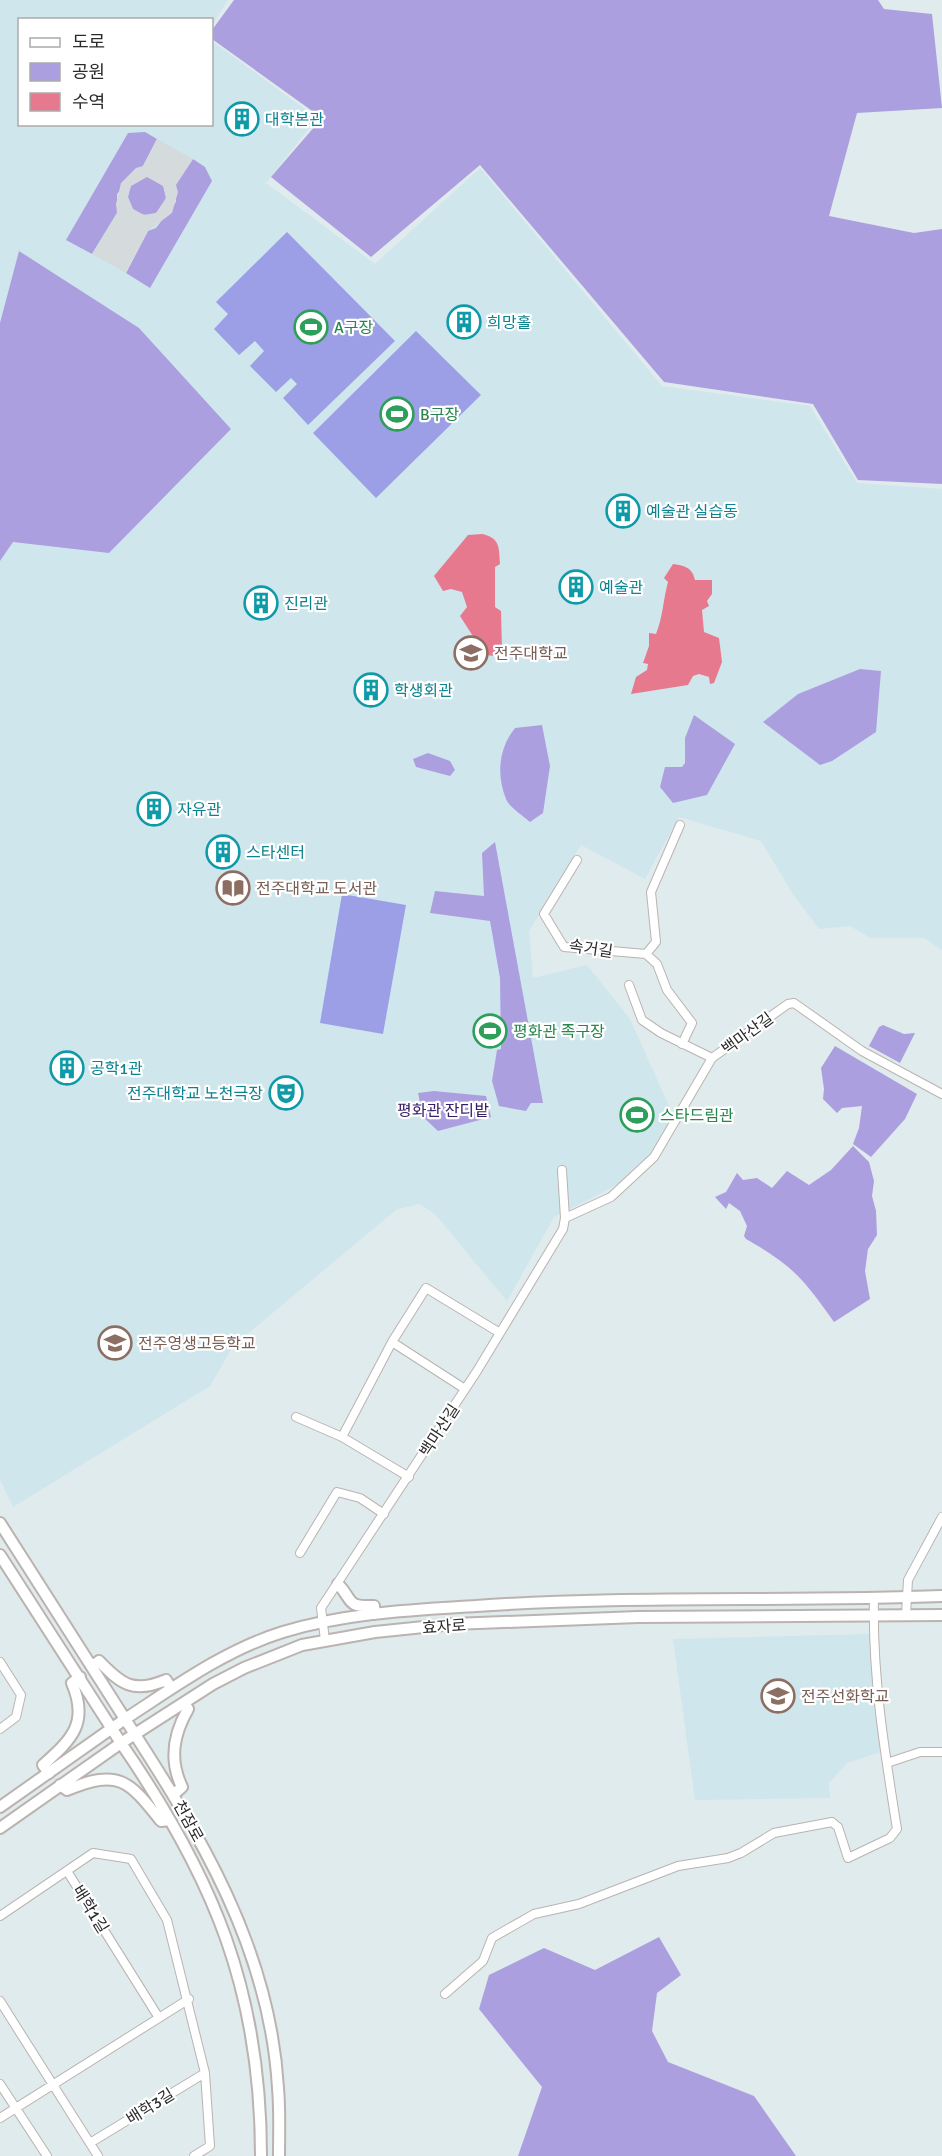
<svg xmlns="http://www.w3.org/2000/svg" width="942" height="2156" font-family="Signika,'Noto Sans KR',sans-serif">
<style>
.education{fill:#d0e6ed}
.green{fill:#ac9fdf}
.pitch{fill:#9c9fe5}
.plaza{fill:#d5dbdd;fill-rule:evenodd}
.water{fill:#e7798f}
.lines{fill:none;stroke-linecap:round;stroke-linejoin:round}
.minor-casing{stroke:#bbb3af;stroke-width:10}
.tertiary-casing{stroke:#bbb3af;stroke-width:14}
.secondary-casing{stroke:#bbb3af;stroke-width:14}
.minor{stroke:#fff;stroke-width:8}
.tertiary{stroke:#fff;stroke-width:10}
.secondary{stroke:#fff;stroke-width:10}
.labels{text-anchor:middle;stroke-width:4.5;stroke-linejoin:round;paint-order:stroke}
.culture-label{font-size:16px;fill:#0d838f;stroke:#fff;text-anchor:start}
.leisure-label{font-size:16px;fill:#27864d;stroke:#fff;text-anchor:start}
.education-label{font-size:16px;fill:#785e54;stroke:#fff;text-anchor:start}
.street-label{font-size:16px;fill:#2c2c2c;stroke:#fff}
.park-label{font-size:16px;fill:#362065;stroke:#fff}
</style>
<rect width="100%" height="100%" fill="#dfebec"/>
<!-- education -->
<path class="education" d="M0,0H228L212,25V20H20V124H212V41L317,118L266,183L375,264L480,168L662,386L810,406L857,483L942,489V950L924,938H871L850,926L819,929L793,894L761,841L679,817L645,879L581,845L529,931L533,978L587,965L630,1019L673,1115L653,1152L619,1184L554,1217L507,1301L435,1214L420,1204L397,1209L233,1346L210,1386L13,1507L0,1480Z
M870,1634L881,1752L847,1763L829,1783L830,1798L695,1800L673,1639Z"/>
<!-- green -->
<path class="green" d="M234,0H878L884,9L932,14L942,108L857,113L829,216L914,233L942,229V484L858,480L813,404L664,382L480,165L371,257L271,177L322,118L212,39V30Z
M145,132L157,139L143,166L117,194V213L92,254L66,240L128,133Z
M193,159L205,167L212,181L150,288L126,273L148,231L156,228L176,202L175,185Z
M128 196a19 19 0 1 1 38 0a19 19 0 1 1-38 0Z
M19,251L139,328L231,429L109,553L13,542L0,561V323Z
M860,669L881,671L876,732L832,761L820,765L763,722L798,694Z
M694,715L735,744L707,795L673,803L660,787L665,767H682L685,763V738Z
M542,725L550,766L543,813L530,822C523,816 509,807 506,799C496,774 499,748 515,728Z
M428,753L450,761L455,770L450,776L416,767L413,759Z
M495,842L543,1103H531L526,1111L499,1106L492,1081L497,1050L501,1049L500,978L490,921L430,913L435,891L484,896L482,853Z
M883,1025L904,1034L915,1033L900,1063L869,1046L879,1027Z
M835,1046L917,1094L905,1119L871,1157L853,1144L859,1128L862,1106L842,1108L837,1113L823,1099L824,1089L821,1068Z
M434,1091L486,1096L491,1117L438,1131L423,1117L418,1093Z
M853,1146L869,1162L874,1181L872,1196L876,1211L877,1235L868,1249L865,1271L870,1299L834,1322C803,1278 792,1265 746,1239L744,1236L747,1226L740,1211L729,1203L726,1209L715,1197L726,1192L737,1173L743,1180L757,1178L772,1188L787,1171L809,1185L831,1170Z
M659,1937L681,1975L657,1993L652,2031L668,2062L754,2096L796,2156H518L542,2087L479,2009L489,1975L544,1948L595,1970Z"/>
<!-- pitch -->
<path class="pitch" d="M287,232L395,341L308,425L283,398L297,384L291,378L276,392L250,366L264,351L255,341L239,355L214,329L228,314L216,302Z
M416,331L481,395L376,498L313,433Z
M342,894L406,905L383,1034L320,1023Z"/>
<!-- plaza -->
<path class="plaza" d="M157,139L193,159L176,185L178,192L172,213L148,231L126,273L92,254L117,213L116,204L121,183L136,168L143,166ZM147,177L163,186L166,198L156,213L144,215L133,209L128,197L131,186Z"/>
<!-- water -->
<path class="water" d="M482,534C500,538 499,547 500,564L495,567V607L501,611L502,649L495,656L485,655L460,616L467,607L462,592L451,589L443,591L434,576L468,535Z
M673,564C685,566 692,567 695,580H712V594L707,601L709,606L702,610L704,632L719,638L722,662L714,683L710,684L709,677L699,674L693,676L688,685L631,694L636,677L647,670L648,664L643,663L649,646V633L656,634C663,617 663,600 668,582L664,578Z"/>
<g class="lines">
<defs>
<path id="minor" d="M577,860L544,914L564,947L646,954L657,964L667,990L692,1023L682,1044
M646,954L656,942L651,892L680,825
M629,985L642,1020L661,1033L712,1058
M565,1218L611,1197L654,1157L712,1058L788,1004L794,1003L862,1051L942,1094
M392,1342L465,1389
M296,1417L342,1437L392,1342L426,1288L500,1333
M342,1437L409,1477
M300,1553L337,1492L360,1498L384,1514
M906,1614L908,1580L942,1517
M325,1640L321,1608L477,1371L563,1229L565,1218L562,1170
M0,1662L21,1695L16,1717L0,1729
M887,1763L920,1752H942
M67,1871L159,2018
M0,1916L93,1853L131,1859L167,1920L205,2073L210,2146L194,2156
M445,1994L483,1961L492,1938L534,1914L579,1904L678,1866L728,1858L741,1853L774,1833L832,1822L838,1827L848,1858L890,1838L897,1829C885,1754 872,1675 874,1598
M0,2001L98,2156
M0,2084L47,2156
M0,2118L189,1999
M90,2143L205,2073"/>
<path id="tertiary" d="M60,1785L67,1790C119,1768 129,1781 161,1821L170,1820
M0,1807L125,1719C199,1833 270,1948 278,2088C280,2110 279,2133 279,2156
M0,1828L121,1743C214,1878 261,1991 261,2156"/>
<path id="secondary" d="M0,1523L125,1719C176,1686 225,1650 283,1632C345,1613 412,1610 476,1606C631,1595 787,1602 942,1596
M0,1555L121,1743L213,1684L244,1668L302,1645L375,1632L453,1624L638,1617L942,1615
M338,1584C354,1601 345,1607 374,1606L375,1614
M92,1666L99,1661C121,1684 133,1694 166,1680L171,1688
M49,1773L43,1765C72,1739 89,1723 72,1683L80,1677
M174,1794L182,1787C169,1760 173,1735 188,1709L184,1703"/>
</defs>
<!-- minor casing -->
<use href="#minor" class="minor-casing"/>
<!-- tertiary casing -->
<use href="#tertiary" class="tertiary-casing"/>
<!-- secondary casing -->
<use href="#secondary" class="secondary-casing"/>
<!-- minor -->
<use href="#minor" class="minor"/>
<!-- tertiary -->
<use href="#tertiary" class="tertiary"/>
<!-- secondary -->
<use href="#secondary" class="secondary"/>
</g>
<!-- icons -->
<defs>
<symbol id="building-ring" viewBox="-11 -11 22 22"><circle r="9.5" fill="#fff" stroke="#0f9aa8" stroke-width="1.5"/><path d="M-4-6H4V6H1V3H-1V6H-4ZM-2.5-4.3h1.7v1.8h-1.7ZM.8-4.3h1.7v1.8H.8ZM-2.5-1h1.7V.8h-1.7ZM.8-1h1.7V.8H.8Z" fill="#0f9aa8"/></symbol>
<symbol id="stadium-ring" viewBox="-11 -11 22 22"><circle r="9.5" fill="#fff" stroke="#2e9e5b" stroke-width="1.5"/><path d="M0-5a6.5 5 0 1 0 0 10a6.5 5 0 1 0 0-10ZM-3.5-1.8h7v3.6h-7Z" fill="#2e9e5b"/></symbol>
<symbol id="university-ring" viewBox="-11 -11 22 22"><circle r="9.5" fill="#fff" stroke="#8d6e63" stroke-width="1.5"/><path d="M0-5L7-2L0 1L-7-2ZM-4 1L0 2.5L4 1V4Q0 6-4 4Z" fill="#8d6e63"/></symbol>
<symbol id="library-ring" viewBox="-11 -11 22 22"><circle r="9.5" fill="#fff" stroke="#8d6e63" stroke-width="1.5"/><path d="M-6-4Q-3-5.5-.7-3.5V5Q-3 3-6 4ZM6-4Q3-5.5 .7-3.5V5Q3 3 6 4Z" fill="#8d6e63"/></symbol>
<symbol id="theatre-ring" viewBox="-11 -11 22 22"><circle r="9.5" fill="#fff" stroke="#0f9aa8" stroke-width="1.5"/><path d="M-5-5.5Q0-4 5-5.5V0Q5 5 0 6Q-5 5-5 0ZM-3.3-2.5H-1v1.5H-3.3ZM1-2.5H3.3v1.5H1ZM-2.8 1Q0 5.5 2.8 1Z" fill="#0f9aa8"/></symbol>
<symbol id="school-ring" viewBox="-11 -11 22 22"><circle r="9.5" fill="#fff" stroke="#8d6e63" stroke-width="1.5"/><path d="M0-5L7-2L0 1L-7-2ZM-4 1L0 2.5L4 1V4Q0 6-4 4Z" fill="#8d6e63"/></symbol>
</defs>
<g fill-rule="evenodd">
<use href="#building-ring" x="223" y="100" width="38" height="38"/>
<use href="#building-ring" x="445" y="303" width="38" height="38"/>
<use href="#stadium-ring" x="292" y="308" width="38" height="38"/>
<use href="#stadium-ring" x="378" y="395" width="38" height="38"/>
<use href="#building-ring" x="604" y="492" width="38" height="38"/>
<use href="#building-ring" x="557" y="568" width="38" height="38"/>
<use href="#building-ring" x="242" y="584" width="38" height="38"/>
<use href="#university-ring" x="452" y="634" width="38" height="38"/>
<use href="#building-ring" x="352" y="671" width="38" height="38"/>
<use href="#building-ring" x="135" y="790" width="38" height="38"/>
<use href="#building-ring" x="204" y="833" width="38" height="38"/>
<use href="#library-ring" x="214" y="869" width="38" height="38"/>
<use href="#stadium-ring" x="471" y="1012" width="38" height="38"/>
<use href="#building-ring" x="48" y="1049" width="38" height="38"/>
<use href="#theatre-ring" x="267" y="1074" width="38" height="38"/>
<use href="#stadium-ring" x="618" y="1096" width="38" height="38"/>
<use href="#school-ring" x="96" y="1324" width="38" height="38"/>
<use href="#school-ring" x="759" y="1677" width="38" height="38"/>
</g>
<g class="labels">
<!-- culture labels -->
<g class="culture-label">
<text x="265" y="125">대학본관</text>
<text x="487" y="328">희망홀</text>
<text x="646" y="517">예술관 실습동</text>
<text x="599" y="593">예술관</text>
<text x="284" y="609">진리관</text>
<text x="394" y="696">학생회관</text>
<text x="177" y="815">자유관</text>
<text x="246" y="858">스타센터</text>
<text x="90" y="1074">공학1관</text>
<text x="263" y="1099" text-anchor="end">전주대학교 노천극장</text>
</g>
<!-- leisure labels -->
<g class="leisure-label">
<text x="334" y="333">A구장</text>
<text x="420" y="420">B구장</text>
<text x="513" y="1037">평화관 족구장</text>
<text x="660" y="1121">스타드림관</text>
</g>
<!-- education labels -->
<g class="education-label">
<text x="494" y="659">전주대학교</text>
<text x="256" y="894">전주대학교 도서관</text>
<text x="138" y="1349">전주영생고등학교</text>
<text x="801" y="1702">전주선화학교</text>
</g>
<!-- street labels -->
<g class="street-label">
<text transform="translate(591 948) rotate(8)" y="6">속거길</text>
<text transform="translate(747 1033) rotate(-36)" y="6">백마산길</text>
<text transform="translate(439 1430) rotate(-57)" y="6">백마산길</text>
<text transform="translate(444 1626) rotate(-4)" y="6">효자로</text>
<text transform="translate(189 1821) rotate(61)" y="6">천잠로</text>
<text transform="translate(91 1909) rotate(58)" y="6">배학1길</text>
<text transform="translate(150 2106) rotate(-32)" y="6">배학3길</text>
</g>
<!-- park labels -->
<g class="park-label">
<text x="443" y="1116">평화관 잔디밭</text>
</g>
</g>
<!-- legend -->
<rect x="18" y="18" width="195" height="108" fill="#ffffff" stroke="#ababab" stroke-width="1.5"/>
<rect x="30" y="38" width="30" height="9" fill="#ffffff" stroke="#ababab" stroke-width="1.5"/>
<text x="72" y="48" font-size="18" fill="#2c2c2c">도로</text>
<rect x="30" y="63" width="30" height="18" fill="#ac9fdf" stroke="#ababab" stroke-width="1.5"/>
<text x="72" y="78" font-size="18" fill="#2c2c2c">공원</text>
<rect x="30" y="93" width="30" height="18" fill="#e7798f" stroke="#ababab" stroke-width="1.5"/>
<text x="72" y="108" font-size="18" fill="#2c2c2c">수역</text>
</svg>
